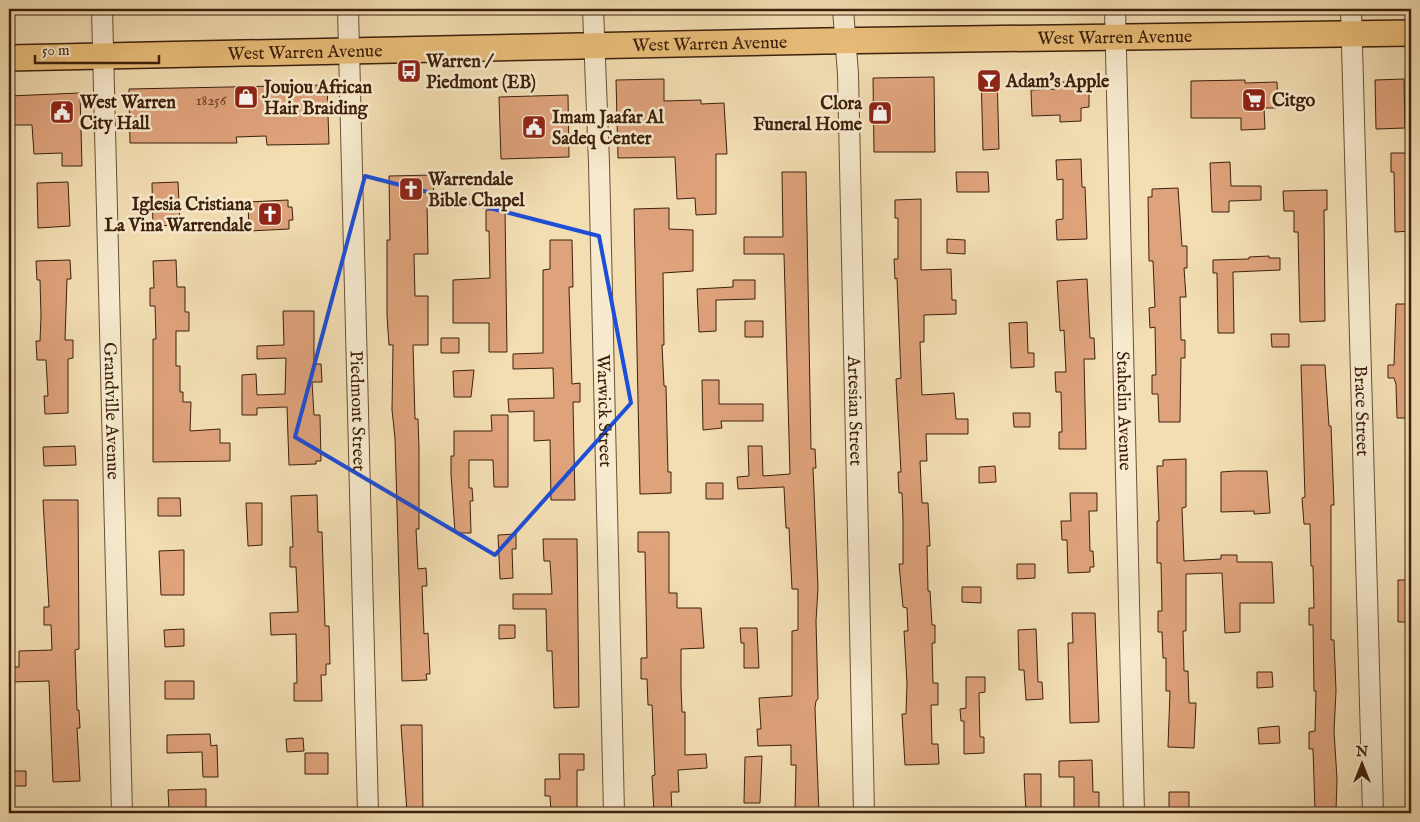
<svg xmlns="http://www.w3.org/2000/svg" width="1420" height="822" font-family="'IM FELL English',serif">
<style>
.building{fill:#dfa37c;stroke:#3d200c}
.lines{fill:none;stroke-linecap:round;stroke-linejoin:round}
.minor-casing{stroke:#6a5036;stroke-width:22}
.major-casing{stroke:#3d200c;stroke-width:28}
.minor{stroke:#f7eace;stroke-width:20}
.major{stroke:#eabf7a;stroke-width:25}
.marked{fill:none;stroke:#1d4ed8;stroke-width:4;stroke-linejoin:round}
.labels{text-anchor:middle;stroke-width:5;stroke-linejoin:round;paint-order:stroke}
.number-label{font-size:15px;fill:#664128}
.street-label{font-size:18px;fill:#3d200c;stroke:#f7eace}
.poi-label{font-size:18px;font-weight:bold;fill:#3d200c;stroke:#f7eace;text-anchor:start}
</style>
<rect width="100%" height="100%" fill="#f3deb3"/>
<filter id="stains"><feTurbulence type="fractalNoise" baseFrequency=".004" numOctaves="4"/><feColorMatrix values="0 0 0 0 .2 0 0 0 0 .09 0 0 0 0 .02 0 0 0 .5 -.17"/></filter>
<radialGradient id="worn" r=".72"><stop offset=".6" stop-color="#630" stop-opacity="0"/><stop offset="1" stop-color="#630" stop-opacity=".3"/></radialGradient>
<!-- building -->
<path class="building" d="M981,74H997L999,149L983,150Z
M934,77L935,152H874L873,78Z
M664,79V101L701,100V104L724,103L727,154H716V214L696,215L695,198L677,199L675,157L618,158L616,80Z
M1404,79L1405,128L1376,129L1375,80Z
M1245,80V83L1277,82L1278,108H1264L1265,129L1241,130V118H1191V81Z
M1057,82H1078V90H1089V107L1081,108V121L1060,122V115L1032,116L1031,90L1057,89Z
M327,85L329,144L267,145L266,136L236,137L237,143H130L129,89Z
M80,93L82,166H62V153L34,154L32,125H9V96Z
M568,95L569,157L501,159L499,97Z
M1391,153H1411V231L1395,232L1394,172H1391Z
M1081,159L1082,187H1085L1087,239L1057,240L1056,220L1063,219V179L1057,180L1056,160Z
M1230,162L1231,186H1261V200L1229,201V212H1212L1210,163Z
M782,172H806L811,449H815L816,468H813L818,588L816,621L818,699L816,701L815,708L819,813H795L796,765H791V745L758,746L757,729H761L759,698L792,696V631L798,630V589H792L789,528H786L784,487L738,489L737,477L749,476L748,446H762L763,476L790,474L784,254H744V237H783Z
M956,172H988L989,192H957Z
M433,175L434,203L427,204L428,254H414L415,296H428V345H413L415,419H418L419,448V529H416L418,569L426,568L427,586H422L424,634L428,633L430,674H426L427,680L402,681L395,438L392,410L393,345H389L387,316V240H390L389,176Z
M68,182L70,226L38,228L37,183Z
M178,182L180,225L153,226L152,183Z
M1178,188L1182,246H1187V268H1184L1186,297H1180L1181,340H1185V358H1181L1180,422H1159L1158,394H1152V375H1156L1155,327L1150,328L1149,308L1155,307L1153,261H1149L1148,197H1152V189Z
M1327,190V210H1324L1325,321L1300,322L1298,232H1294V211H1284L1283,191Z
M921,199V270L951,269L952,300H956V314L924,315V342H920L922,395L954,393L956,419H968V434H926L927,461H920L922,503H928L930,546H927L928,591H930L932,625H935V643H932L933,683H938V705H931L932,744H938L939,764L905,765L902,714H906L907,683L904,631H908L907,608L903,607L899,564H903V521L902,493H899L898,472H901L896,379L901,378L897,278L895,279L894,259H898V218H895V200Z
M288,200V207H292L293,220H289V229L249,231L248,202Z
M669,208V229L693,230V271L663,273L664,345H662L664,386H666L668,472H671V493L640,494L634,209Z
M486,210H505L507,352H489V323H453V280L490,278L489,231H486Z
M947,239L965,240V254L947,253Z
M550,240H572L573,287H569L572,384L580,383V402H573L575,500H551L550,440L534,441V411L509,412L508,399L554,398L553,368L513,369V354L543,353V270L550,269Z
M1269,256V258H1280V270L1233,272L1234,333H1218L1217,273H1213V260L1249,259V257Z
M70,260L71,279H67L65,340H73V358L68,359V413L45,414L44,396H48L46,360H37L36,341H40L41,316L40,280H37L36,261Z
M176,260L177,287H185V312H189V331H176V366H180V392H183V402H191L190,431L220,429V443H230V461L153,462V339H156L155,306H150V288H154L153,261Z
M1087,279L1090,338H1094L1095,359H1084L1086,449H1059V432H1062L1061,392H1056L1055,372H1066L1064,330L1060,331L1057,281Z
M733,280H755V299L716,300V331L699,332L697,289L733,287Z
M1396,304H1411V418H1397L1396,384L1394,378H1388V365H1394Z
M283,311H314V364H321L322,382H312L314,415H320L321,461H316V464L289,465L287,407L257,408V415H242V375L256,374L257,395L285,394L286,358L257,359V346L284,345Z
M745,321H763V337H745Z
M1027,322L1028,353H1034V367L1011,368L1009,323Z
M1271,334H1289V347H1272Z
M441,338H459V353H441Z
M1301,365H1325L1329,426H1331L1334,505H1331V640H1334L1336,691L1334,731L1337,779L1336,811H1315L1313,749H1309V732L1315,731L1316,691H1314L1313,625H1309V608H1314L1313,566H1311L1310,524H1304L1302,498L1305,497Z
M474,370L471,397H454L453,371Z
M702,380H719V404H763V421H721L722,428L703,430Z
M1013,413H1030V427H1014Z
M491,415H508V487H494L493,460H469V488H472L473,501H470L471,533H455L451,474V456H454V431H492Z
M75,446L76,465L44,466L43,447Z
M1186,459V507L1182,508L1184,561L1221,559V555H1237V562H1272L1274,603H1240V632L1225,633L1222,573L1186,574V631H1183L1184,671H1188L1189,703H1196L1194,748L1168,747L1170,691H1166V658H1163L1162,632H1158V611H1162L1161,563H1157V521H1159L1157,466H1163V460Z
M995,466L996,482L979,483V467Z
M1236,471H1267L1270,513L1254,514V511L1221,512V472Z
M706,483H723V499H706Z
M1070,493H1097V511H1089L1090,551H1093L1094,567H1090V572L1068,573L1067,540H1062L1061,521H1071Z
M317,495L318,532H322L325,626H329L330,664H326V675H321L322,701H294V683H297L296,634L271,635L270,613L298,612L296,567H290V547H293L291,496Z
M158,498H180L181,516H158Z
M43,500H78L79,649L75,650L77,710H79L80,728H77L80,781L53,782L49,681L10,682V667H19V651L52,650L51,625H44V607H49Z
M246,503H262V545L248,546Z
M638,532H669V593H677V608H701L704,648L681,649V687L682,712H685V755L706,754L707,768L678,770L679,792H671L672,813H654L652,776L655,775L652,705H648L647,679H641V658H647L645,552H638Z
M516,534V549H512L513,578L500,579L498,535Z
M543,539H577L579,707L554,708L552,651H547L546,609H513V594H552L550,561H544Z
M184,550V595H161L159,551Z
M1017,564H1035V578L1017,579Z
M1398,580H1411V622H1398Z
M962,587H981V603L962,602Z
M1072,613H1095L1099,722L1070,723L1068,643H1073Z
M499,625H515V638L499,639Z
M740,628H757L759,668H744V643H741Z
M184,629V646L165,647L164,630Z
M1036,629L1038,682H1042L1043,699L1026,700L1024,670H1019L1018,630Z
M1257,672H1272L1273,687L1257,688Z
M966,677H985V692L979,693L980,737H984V753L964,754V721H961L960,709L966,708Z
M165,681H194V699H165Z
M401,725H422L423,813H407Z
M1279,726L1280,743L1259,744L1258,728Z
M210,734L211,746L217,745L218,777H203L202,752L167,753V735Z
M303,738L304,751L287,752L286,739Z
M305,753H328V774H305Z
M559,754H584V770H577V813H551L550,796H545V779H560Z
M762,756L760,803H744L745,757Z
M1092,760L1093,792H1099V810L1074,811V777H1059V761Z
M10,771H26V786H10Z
M1024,774H1041V813H1026Z
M206,789V809L169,810L168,790Z
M1169,792H1189V809H1169Z"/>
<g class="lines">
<defs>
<g id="minor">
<path id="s1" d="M102,9L122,813"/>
<path id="s2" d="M348,9L368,813"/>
<path id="s3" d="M593,9L599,163L614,813"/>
<path id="s4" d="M843,9L848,74L864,813"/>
<path id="s5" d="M1115,9L1134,813"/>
<path id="s6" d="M1351,9L1373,813"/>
</g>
<g id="major">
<path id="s7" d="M9,58L824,41L1411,33"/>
</g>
</defs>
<!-- minor casing -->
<use href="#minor" class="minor-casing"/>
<!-- major casing -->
<use href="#major" class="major-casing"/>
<!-- minor -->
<use href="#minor" class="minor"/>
<!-- major -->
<use href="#major" class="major"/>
</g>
<!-- marked area -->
<path class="marked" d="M365,176L599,236L631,403L495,555L295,437Z"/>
<!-- icons -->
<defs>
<symbol id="bus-square" viewBox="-11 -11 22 22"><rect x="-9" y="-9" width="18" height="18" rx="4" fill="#8f2418" stroke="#f7eace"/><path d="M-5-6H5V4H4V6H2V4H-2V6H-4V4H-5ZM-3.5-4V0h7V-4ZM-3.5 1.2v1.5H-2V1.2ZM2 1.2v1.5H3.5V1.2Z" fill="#fff"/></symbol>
<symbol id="bar-square" viewBox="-11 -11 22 22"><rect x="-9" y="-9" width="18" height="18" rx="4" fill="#8f2418" stroke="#f7eace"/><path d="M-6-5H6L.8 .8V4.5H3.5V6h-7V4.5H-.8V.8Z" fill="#fff"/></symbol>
<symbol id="shop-square" viewBox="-11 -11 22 22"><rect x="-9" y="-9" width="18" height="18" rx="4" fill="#8f2418" stroke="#f7eace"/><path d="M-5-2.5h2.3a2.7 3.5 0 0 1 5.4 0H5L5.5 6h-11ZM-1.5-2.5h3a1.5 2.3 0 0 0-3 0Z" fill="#fff"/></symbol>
<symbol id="supermarket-square" viewBox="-11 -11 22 22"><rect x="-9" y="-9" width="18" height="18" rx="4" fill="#8f2418" stroke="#f7eace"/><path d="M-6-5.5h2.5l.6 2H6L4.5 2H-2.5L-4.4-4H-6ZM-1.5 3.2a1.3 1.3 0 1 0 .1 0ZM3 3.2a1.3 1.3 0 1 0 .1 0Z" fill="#fff"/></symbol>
<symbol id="civic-square" viewBox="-11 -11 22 22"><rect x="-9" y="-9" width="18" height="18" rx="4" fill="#8f2418" stroke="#f7eace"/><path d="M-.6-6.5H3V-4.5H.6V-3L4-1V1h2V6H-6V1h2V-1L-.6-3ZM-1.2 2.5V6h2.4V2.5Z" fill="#fff"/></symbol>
<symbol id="church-square" viewBox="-11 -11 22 22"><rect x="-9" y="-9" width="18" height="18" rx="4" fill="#8f2418" stroke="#f7eace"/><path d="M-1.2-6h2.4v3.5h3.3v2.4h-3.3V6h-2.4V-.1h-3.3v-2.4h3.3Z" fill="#fff"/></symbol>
</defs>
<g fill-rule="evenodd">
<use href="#bus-square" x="395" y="57" width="28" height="28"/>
<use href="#bar-square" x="975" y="67" width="28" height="28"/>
<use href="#shop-square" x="232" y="83" width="28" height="28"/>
<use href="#supermarket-square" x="1240" y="86" width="28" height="28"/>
<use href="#civic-square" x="48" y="98" width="28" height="28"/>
<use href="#shop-square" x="866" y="99" width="28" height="28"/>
<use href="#civic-square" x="520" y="113" width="28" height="28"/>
<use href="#church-square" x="397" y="175" width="28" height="28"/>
<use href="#church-square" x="256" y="200" width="28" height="28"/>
</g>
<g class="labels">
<!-- number labels -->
<g class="number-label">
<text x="211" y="105">18256</text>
</g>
<!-- street labels -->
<g class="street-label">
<text dy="6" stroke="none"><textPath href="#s7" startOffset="1106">West Warren Avenue</textPath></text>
<text dy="6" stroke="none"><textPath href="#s7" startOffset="701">West Warren Avenue</textPath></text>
<text dy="6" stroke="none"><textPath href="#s7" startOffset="296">West Warren Avenue</textPath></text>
<text dy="6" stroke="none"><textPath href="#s1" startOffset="402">Grandville Avenue</textPath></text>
<text dy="6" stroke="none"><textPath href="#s2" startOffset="402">Piedmont Street</textPath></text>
<text dy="6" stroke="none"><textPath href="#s3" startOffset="402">Warwick Street</textPath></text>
<text dy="6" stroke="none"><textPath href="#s4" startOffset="402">Artesian Street</textPath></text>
<text dy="6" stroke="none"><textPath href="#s5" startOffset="402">Stahelin Avenue</textPath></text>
<text dy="6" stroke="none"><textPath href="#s6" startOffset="402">Brace Street</textPath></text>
</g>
<!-- poi labels -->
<g class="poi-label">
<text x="426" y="67">Warren /<tspan x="426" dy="21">Piedmont (EB)</tspan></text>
<text x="1006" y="87">Adam's Apple</text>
<text x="264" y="93">Joujou African<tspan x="264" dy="21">Hair Braiding</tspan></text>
<text x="1272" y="106">Citgo</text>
<text x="80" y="108">West Warren<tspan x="80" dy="21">City Hall</tspan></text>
<text x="862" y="109" text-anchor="end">Clora<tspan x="862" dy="21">Funeral Home</tspan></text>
<text x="552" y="123">Imam Jaafar Al<tspan x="552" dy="21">Sadeq Center</tspan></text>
<text x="428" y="185">Warrendale<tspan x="428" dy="21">Bible Chapel</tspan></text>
<text x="252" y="210" text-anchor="end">Iglesia Cristiana<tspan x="252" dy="21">La Vina Warrendale</tspan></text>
</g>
</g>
<!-- margin -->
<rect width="1420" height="822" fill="none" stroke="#f3deb3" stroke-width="30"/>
<rect x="10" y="10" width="1400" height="802" fill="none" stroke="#3d200c" stroke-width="2.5"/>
<rect x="15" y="15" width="1390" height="792" fill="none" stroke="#3d200c"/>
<!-- north arrow -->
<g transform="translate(1362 764)" stroke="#f7eace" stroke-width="4" paint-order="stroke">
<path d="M0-4L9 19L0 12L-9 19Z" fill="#3d200c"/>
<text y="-8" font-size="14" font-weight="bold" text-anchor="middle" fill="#3d200c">N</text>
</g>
<!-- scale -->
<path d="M35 55v8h124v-8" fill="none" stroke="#3d200c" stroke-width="2.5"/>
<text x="42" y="55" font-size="15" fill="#3d200c" stroke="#f7eace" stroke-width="4" paint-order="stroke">50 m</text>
<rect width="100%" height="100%" filter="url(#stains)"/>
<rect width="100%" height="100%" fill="url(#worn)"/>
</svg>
